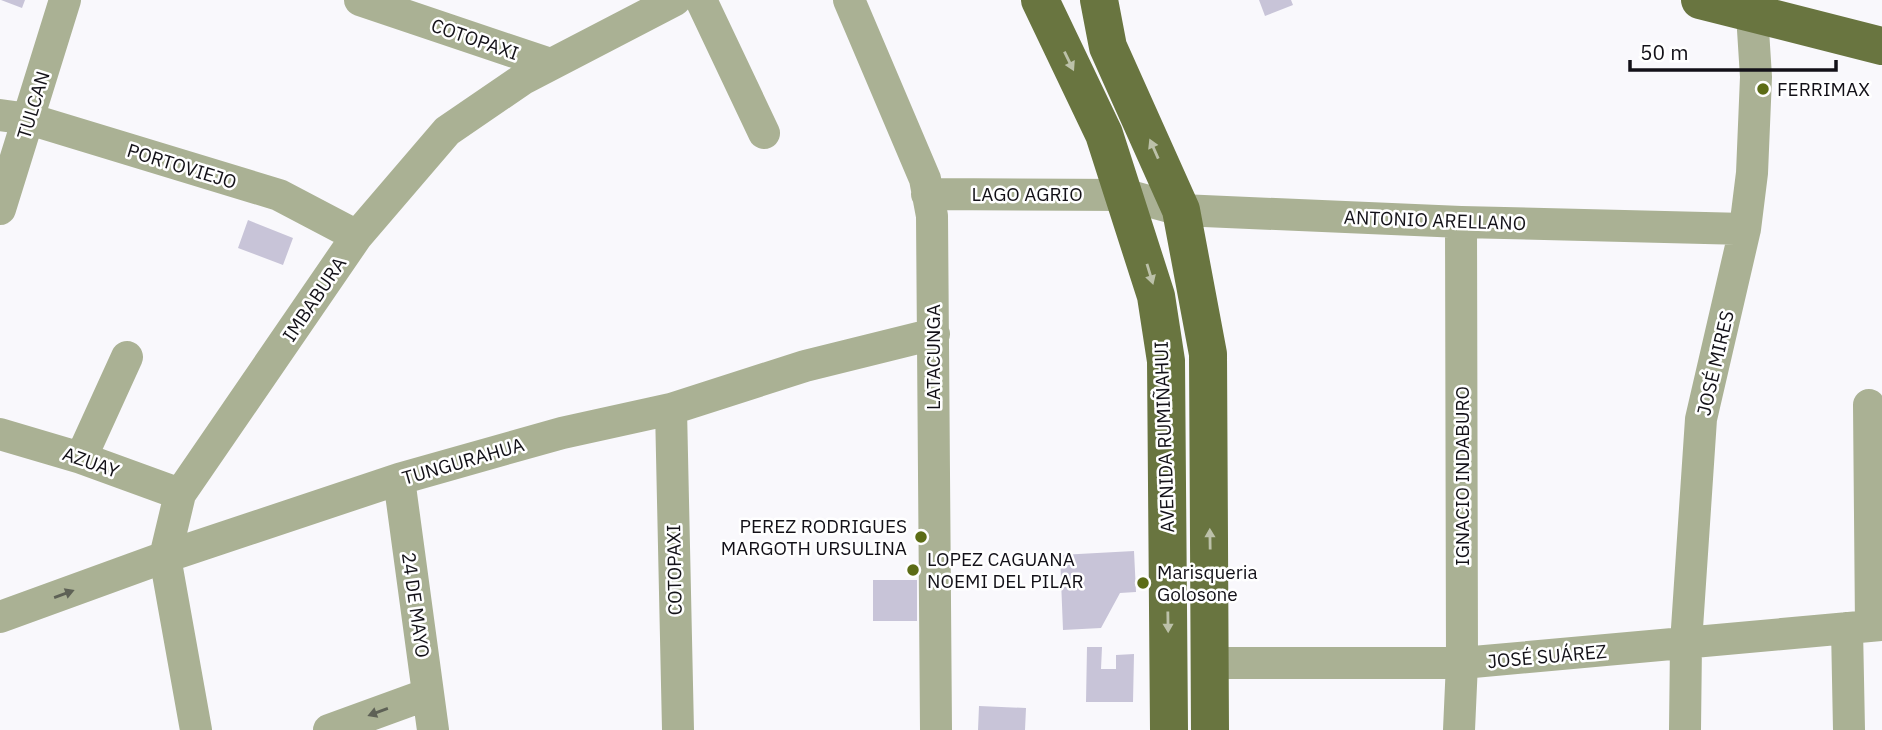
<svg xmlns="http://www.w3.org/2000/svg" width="1882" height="730" font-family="'IBM Plex Sans',sans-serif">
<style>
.building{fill:#c8c4d8}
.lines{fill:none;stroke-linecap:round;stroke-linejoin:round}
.minor{stroke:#aab194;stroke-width:32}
.major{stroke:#697540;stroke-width:38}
.oneway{fill:#bcc1a9}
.oneway2{fill:#5e6156}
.poi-dot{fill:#5c6c16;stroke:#fff;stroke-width:2.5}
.labels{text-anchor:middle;stroke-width:5;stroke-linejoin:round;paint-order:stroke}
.street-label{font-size:19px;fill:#131118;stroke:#fff}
.poi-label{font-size:19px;fill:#131118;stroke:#fff;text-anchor:start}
</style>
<rect width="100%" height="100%" fill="#f9f8fc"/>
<!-- building -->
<path class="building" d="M1,0H25L22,8Z
M1259,0H1291L1293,5L1265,16Z
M248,220L293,238L283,265L238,248Z
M1134,551L1136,592L1120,593L1101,628L1063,630L1060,555Z
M873,580H917V621H873Z
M1087,647H1102L1101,669H1116V655L1134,654L1133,702H1086Z
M979,706L1026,708L1025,730H978Z"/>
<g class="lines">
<!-- minor -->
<path class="minor" d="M360,0L550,64
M701,0L764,133
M849,0L925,179L932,216L936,730
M0,115L29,119L279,195L357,236
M927,194L1126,195L1181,210L1461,222L1745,229
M0,209L65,0
M1869,405L1871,626
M671,409L678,730
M0,434L81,458L180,494
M81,458L127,357
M399,479L433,730
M0,617L165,557L399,479L562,433L671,409L805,366L934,334
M1847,628L1849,730
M1212,663H1462L1882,625
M196,730L165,557L180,494L357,236L447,131L523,79L675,0
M329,730L428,694
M1459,730L1462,663L1461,222
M1685,730L1686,643L1701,419L1745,229L1752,173L1756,77L1752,14L1758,0"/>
<!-- major -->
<path class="major" d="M1040,0L1104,134L1156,296L1166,361L1169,730
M1099,0L1108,47L1181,210L1208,354L1210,730
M1700,0L1882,46"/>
</g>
<!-- one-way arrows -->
<defs><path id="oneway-solid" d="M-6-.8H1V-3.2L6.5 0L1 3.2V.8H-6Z" transform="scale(1.75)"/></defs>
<g class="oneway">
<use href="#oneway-solid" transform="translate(1069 61) rotate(64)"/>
<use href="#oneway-solid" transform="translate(1154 149) rotate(-114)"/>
<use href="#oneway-solid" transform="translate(1150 274) rotate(73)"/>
<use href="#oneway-solid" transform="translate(1210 539) rotate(-91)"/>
<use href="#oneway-solid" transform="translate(1168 622) rotate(89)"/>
</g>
<g class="oneway2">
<use href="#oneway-solid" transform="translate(64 594) rotate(-20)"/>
<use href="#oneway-solid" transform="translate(378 712) rotate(160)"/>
</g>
<!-- markers -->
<g class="poi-dot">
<circle cx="1763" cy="89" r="7"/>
<circle cx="921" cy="537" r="7"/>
<circle cx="913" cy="570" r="7"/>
<circle cx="1143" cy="583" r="7"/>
</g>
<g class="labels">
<!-- street labels -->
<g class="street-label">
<text transform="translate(475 39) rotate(19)" y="7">COTOPAXI</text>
<text transform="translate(33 105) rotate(-73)" y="7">TULCAN</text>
<text transform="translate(182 166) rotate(17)" y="7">PORTOVIEJO</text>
<text x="1027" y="201">LAGO AGRIO</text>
<text transform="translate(1435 220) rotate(2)" y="7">ANTONIO ARELLANO</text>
<text transform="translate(314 299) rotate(-56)" y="7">IMBABURA</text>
<text transform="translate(933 357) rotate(-90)" y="7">LATACUNGA</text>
<text transform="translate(1715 363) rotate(-77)" y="7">JOSÉ MIRES</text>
<text transform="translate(1164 437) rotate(-92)" y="7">AVENIDA RUMIÑAHUI</text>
<text transform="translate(463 461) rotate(-16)" y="7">TUNGURAHUA</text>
<text transform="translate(91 462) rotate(19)" y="7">AZUAY</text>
<text transform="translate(1462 476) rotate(-90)" y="7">IGNACIO INDABURO</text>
<text transform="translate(674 570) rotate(-91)" y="7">COTOPAXI</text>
<text transform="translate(416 605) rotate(82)" y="7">24 DE MAYO</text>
<text transform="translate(1547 656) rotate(-5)" y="7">JOSÉ SUÁREZ</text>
</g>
<!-- poi labels -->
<g class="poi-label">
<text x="1777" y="96">FERRIMAX</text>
<text x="907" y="533" text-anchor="end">PEREZ RODRIGUES<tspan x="907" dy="22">MARGOTH URSULINA</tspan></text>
<text x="927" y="566">LOPEZ CAGUANA<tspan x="927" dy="22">NOEMI DEL PILAR</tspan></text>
<text x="1157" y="579">Marisqueria<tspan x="1157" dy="22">Golosone</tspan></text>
</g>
</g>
<!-- scale -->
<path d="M1630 60v10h206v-10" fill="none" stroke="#131118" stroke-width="3.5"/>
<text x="1640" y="60" font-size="21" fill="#131118" stroke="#ffffff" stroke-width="5" paint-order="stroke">50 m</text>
</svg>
